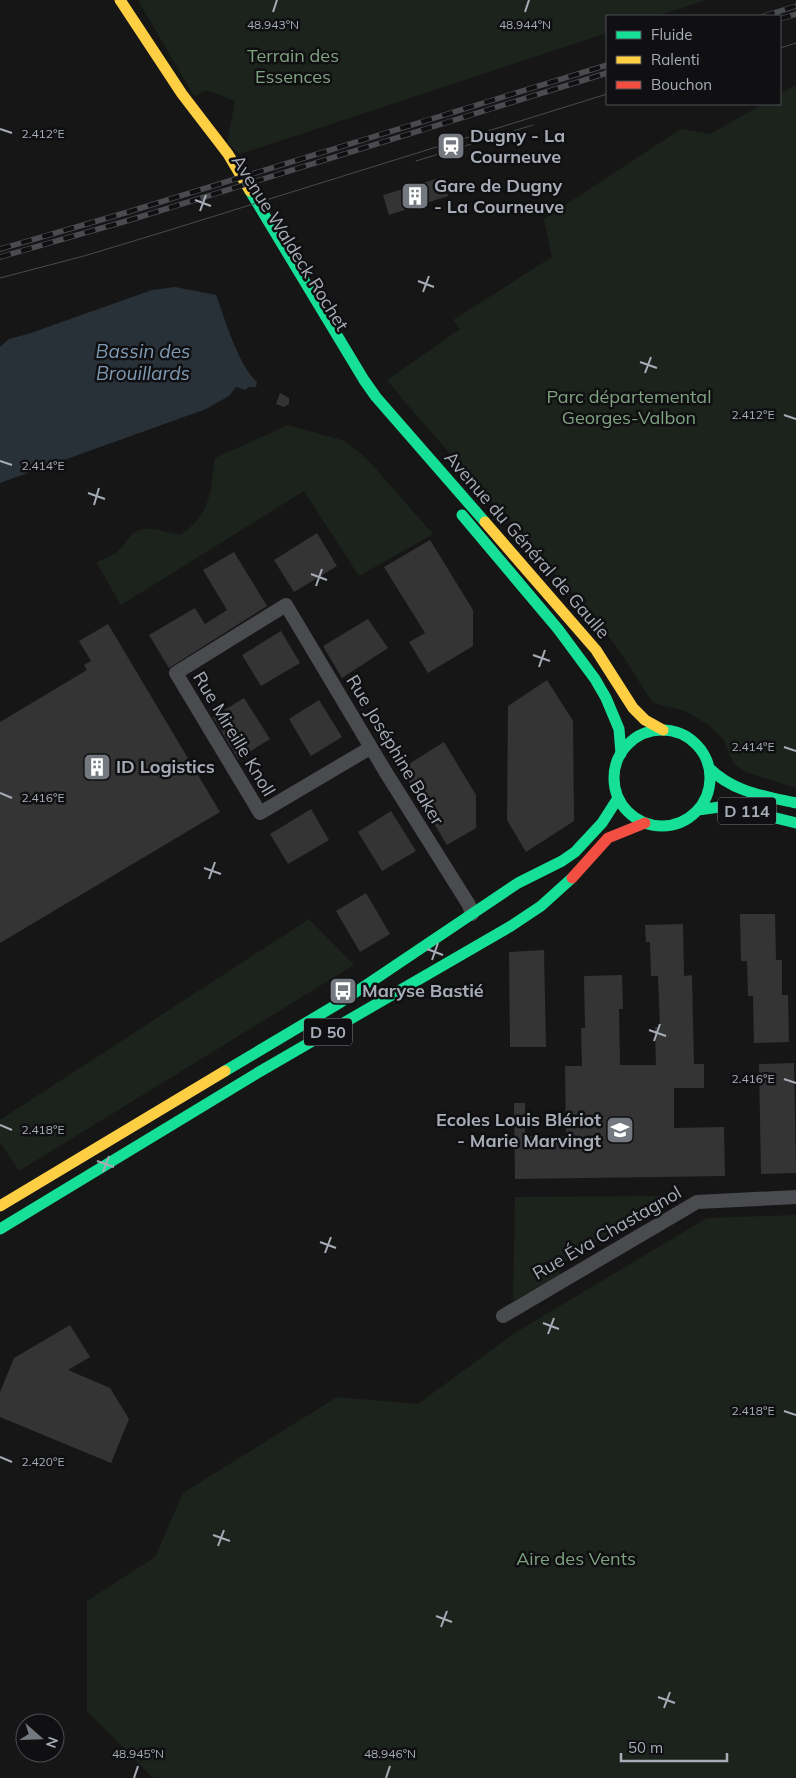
<svg xmlns="http://www.w3.org/2000/svg" width="796" height="1778" font-family="Mulish,sans-serif">
<style>
.green{fill:#1c231d}
.water{fill:#293138}
.building{fill:#343435}
.lines{fill:none;stroke-linecap:round;stroke-linejoin:round}
.street{stroke:#4a4b4f;stroke-width:14}
.fast{stroke:#16e098;stroke-width:11}
.slow{stroke:#ffcf43;stroke-width:11}
.jam{stroke:#f24e42;stroke-width:11}
.tram{stroke:#4a4b4e;stroke-width:1}
.rail-casing{stroke:#4a4b4e;stroke-width:5.5}
.rail{stroke:#101012;stroke-width:4;stroke-dasharray:11;stroke-linecap:butt}
.ticks{fill:none;stroke:#a7acb7;stroke-width:2}
.labels{text-anchor:middle;stroke-width:5;stroke-linejoin:round;paint-order:stroke}
.shield{fill:#101012;stroke:#7a7d86;stroke-width:1}
.shield-label{font-size:16px;font-weight:bold;fill:#a7acb7}
.park-label{font-size:18px;fill:#7fa280;stroke:#101012}
.poi-label{font-size:18px;font-weight:bold;fill:#a7acb7;stroke:#101012;text-anchor:start}
.street-label{font-size:18px;fill:#a7acb7;stroke:#101012}
.water-label{font-size:19px;font-style:italic;fill:#7f9ab2;stroke:#101012}
.ticks-label{font-size:12px;text-anchor:middle;fill:#a7acb7;stroke:#101012;stroke-width:5;stroke-linejoin:round;paint-order:stroke}
</style>
<rect width="100%" height="100%" fill="#161616"/>
<!-- green -->
<path class="green" d="M138,0H706L657,16H607V33L240,154L227,143L235,101L207,90L194,96Z
M796,85V788L745,772L734,764L723,739L709,725L683,710L664,706L654,703L650,699L623,656L601,626L410,408L387,380L460,329L453,320L552,257L544,219L681,129L710,134L763,104H780V94Z
M288,425L345,441L367,459L433,534L359,576L304,491L121,605L96,562C104,559 114,556 120,549C127,541 132,530 144,529C156,528 169,533 180,535C212,514 210,492 215,458Z
M309,919L354,965L19,1171L0,1142V1120Z
M660,1196L632,1221L558,1265L560,1275L513,1301L515,1197Z
M796,1215V1778H153L87,1711V1601L155,1557L183,1493L337,1397L418,1404L513,1334L707,1218Z"/>
<!-- water -->
<path class="water" d="M175,287L216,295C225,319 238,365 257,382L256,387H248L246,390L236,387L229,396L206,409L0,483V347L9,339L28,334L152,290Z"/>
<!-- building -->
<path class="building" d="M442,177L448,196L389,215L383,195Z
M280,393L289,398V404L284,407L276,404Z
M317,533L337,566L294,592L274,560Z
M430,540L473,610V646L428,673L409,642L425,633L384,567Z
M234,552L267,606L169,668L149,635L195,608L205,624L227,610L203,570Z
M368,619L388,648L342,678L323,646Z
M108,624L220,812L0,943V722L87,670L84,665L91,661L79,641Z
M281,631L300,663L261,686L242,655Z
M547,680L573,721L574,821L526,852L507,820L508,706Z
M244,698L270,739L238,759L213,717Z
M319,700L342,737L311,756L289,719Z
M444,742L476,795V828L447,845L401,769Z
M311,809L329,840L288,864L270,834Z
M391,811L416,851L382,871L358,832Z
M366,893L390,934L360,952L336,911Z
M740,914H775L776,960H782V995H788L789,1042L754,1043L753,996H748L747,961H741Z
M683,924L684,976L692,975L694,1064H704V1088H674V1128L724,1127L725,1176L515,1179L514,1103H525V1136H566L565,1066H582L581,1028H585L584,976L622,975L623,1009H619L620,1065H656L655,1027H660L658,976H651L650,942H646L645,925Z
M544,950L546,1047H510L509,952Z
M794,1063L796,1173L761,1174L759,1064Z
M70,1325L90,1357L68,1370L110,1388L129,1419L111,1463L0,1417V1392L14,1358Z"/>
<g class="lines">
<!-- street -->
<path class="street" d="M370,748L260,813L176,673L286,605L385,771L469,905L472,914
M503,1316L697,1202L796,1197"/>
<!-- fast -->
<path class="fast" d="M250,191L364,380L376,397L485,522
M462,515L558,629L595,679L606,698L619,729L621,754
M614 778a48 48 0 1 1 96 0a48 48 0 1 1-96 0Z
M709,768C733,792 764,796 796,803
M698,810L727,806L796,823
M225,1071L341,1002L518,883L562,861L575,852L602,823L618,798
M0,1229L259,1072L511,926L541,906L572,878"/>
<!-- slow -->
<path class="slow" d="M120,0L182,94L228,154L250,191
M485,522L596,650L633,708L645,720L663,730
M0,1206L225,1071"/>
<!-- jam -->
<path class="jam" d="M572,878L608,838L645,823"/>
<!-- tram -->
<path class="tram" d="M780,48L796,43
M416,161L533,125
M0,278L84,256L160,233L607,94"/>
<defs>
<path id="rail" d="M764,16L796,6
M780,19L796,14
M0,249L128,212L607,65
M0,257L130,220L607,73"/>
</defs>
<!-- rail casing -->
<use href="#rail" class="rail-casing"/>
<!-- rail -->
<use href="#rail" class="rail"/>
</g>
<!-- ticks -->
<path class="ticks" d="M273,12L277,0M525,12L529,0M0,129L12,133M195,200L211,206M200,211L206,195M418,281L434,287M423,292L429,276M640,362L657,368M645,373L651,357M784,415L796,419M0,461L12,465M88,493L105,499M94,505L99,488M311,574L327,580M316,586L322,569M533,655L550,661M539,667L545,650M784,747L796,751M0,793L12,798M204,868L221,874M209,879L215,862M427,949L443,955M432,960L438,943M649,1030L666,1036M654,1041L660,1024M784,1079L796,1083M0,1125L12,1130M97,1161L114,1167M103,1172L109,1156M320,1242L336,1248M325,1253L331,1237M543,1323L559,1329M548,1334L554,1318M784,1411L796,1415M0,1457L12,1462M213,1535L230,1541M218,1546L224,1530M436,1616L452,1622M441,1627L447,1611M658,1697L675,1703M664,1708L670,1692M134,1778L138,1766M386,1778L390,1766"/>
<!-- icons -->
<defs>
<symbol id="station-square" viewBox="-11 -11 22 22"><rect x="-9" y="-9" width="18" height="18" rx="4" fill="#74787f" stroke="#101012"/><path d="M-3-6H3Q5-6 5-4V2Q5 4 3 4L4.5 6H3L1.5 4h-3L-3 6H-4.5L-3 4Q-5 4-5 2V-4Q-5-6-3-6ZM-3.5-4v3h7v-3ZM-3.5 1v1.5H-2V1ZM2 1v1.5H3.5V1Z" fill="#fff"/></symbol>
<symbol id="building-square" viewBox="-11 -11 22 22"><rect x="-9" y="-9" width="18" height="18" rx="4" fill="#74787f" stroke="#101012"/><path d="M-4-6H4V6H1V3H-1V6H-4ZM-2.5-4.3h1.7v1.8h-1.7ZM.8-4.3h1.7v1.8H.8ZM-2.5-1h1.7V.8h-1.7ZM.8-1h1.7V.8H.8Z" fill="#fff"/></symbol>
<symbol id="bus-square" viewBox="-11 -11 22 22"><rect x="-9" y="-9" width="18" height="18" rx="4" fill="#74787f" stroke="#101012"/><path d="M-5-6H5V4H4V6H2V4H-2V6H-4V4H-5ZM-3.5-4V0h7V-4ZM-3.5 1.2v1.5H-2V1.2ZM2 1.2v1.5H3.5V1.2Z" fill="#fff"/></symbol>
<symbol id="school-square" viewBox="-11 -11 22 22"><rect x="-9" y="-9" width="18" height="18" rx="4" fill="#74787f" stroke="#101012"/><path d="M0-5L7-2L0 1L-7-2ZM-4 1L0 2.5L4 1V4Q0 6-4 4Z" fill="#fff"/></symbol>
</defs>
<g fill-rule="evenodd">
<use href="#station-square" x="435" y="130" width="32" height="32"/>
<use href="#building-square" x="399" y="180" width="32" height="32"/>
<use href="#building-square" x="81" y="751" width="32" height="32"/>
<use href="#bus-square" x="327" y="975" width="32" height="32"/>
<use href="#school-square" x="604" y="1114" width="32" height="32"/>
</g>
<g class="labels">
<!-- shield labels -->
<g class="shield">
<rect x="718" y="797.5" width="58" height="27" rx="4"/>
<rect x="304" y="1018.5" width="48" height="27" rx="4"/>
</g>
<g class="shield-label">
<text x="747" y="817">D 114</text>
<text x="328" y="1038">D 50</text>
</g>
<!-- park labels -->
<g class="park-label">
<text x="293" y="62">Terrain des<tspan x="293" dy="21">Essences</tspan></text>
<text x="629" y="403">Parc départemental<tspan x="629" dy="21">Georges-Valbon</tspan></text>
<text x="576" y="1565">Aire des Vents</text>
</g>
<!-- poi labels -->
<g class="poi-label">
<text x="470" y="142">Dugny - La<tspan x="470" dy="21">Courneuve</tspan></text>
<text x="434" y="192">Gare de Dugny<tspan x="434" dy="21">- La Courneuve</tspan></text>
<text x="116" y="773">ID Logistics</text>
<text x="362" y="997">Maryse Bastié</text>
<text x="601" y="1126" text-anchor="end">Ecoles Louis Blériot<tspan x="601" dy="21">- Marie Marvingt</tspan></text>
</g>
<!-- street labels -->
<g class="street-label">
<text transform="translate(290 243) rotate(58)" y="6">Avenue Waldeck Rochet</text>
<text transform="translate(527 545) rotate(49)" y="6">Avenue du Général de Gaulle</text>
<text transform="translate(234 734) rotate(59)" y="6">Rue Mireille Knoll</text>
<text transform="translate(395 750) rotate(59)" y="6">Rue Joséphine Baker</text>
<text transform="translate(607 1233) rotate(-30)" y="6">Rue Éva Chastagnol</text>
</g>
<!-- water labels -->
<g class="water-label">
<text x="143" y="358">Bassin des<tspan x="143" dy="22">Brouillards</tspan></text>
</g>
</g>
<g class="ticks-label">
<text x="273" y="29">48.943°N</text>
<text x="525" y="29">48.944°N</text>
<text x="43" y="138">2.412°E</text>
<text x="753" y="419">2.412°E</text>
<text x="43" y="470">2.414°E</text>
<text x="753" y="751">2.414°E</text>
<text x="43" y="802">2.416°E</text>
<text x="753" y="1083">2.416°E</text>
<text x="43" y="1134">2.418°E</text>
<text x="753" y="1415">2.418°E</text>
<text x="43" y="1466">2.420°E</text>
<text x="138" y="1758">48.945°N</text>
<text x="390" y="1758">48.946°N</text>
</g>
<!-- legend -->
<rect x="606" y="15" width="175" height="90" fill="#101012" stroke="#4c4e54"/>
<rect x="616" y="31" width="25" height="8" fill="#16e098" stroke="#4c4e54"/>
<text x="651" y="40" font-size="15" fill="#a7acb7">Fluide</text>
<rect x="616" y="56" width="25" height="8" fill="#ffcf43" stroke="#4c4e54"/>
<text x="651" y="65" font-size="15" fill="#a7acb7">Ralenti</text>
<rect x="616" y="81" width="25" height="8" fill="#f24e42" stroke="#4c4e54"/>
<text x="651" y="90" font-size="15" fill="#a7acb7">Bouchon</text>
<!-- north arrow -->
<g transform="translate(40 1738) rotate(110)"><circle r="24" fill="#101012" stroke="#4c4e54"/>
<path d="M0-4L9 19L0 12L-9 19Z" fill="#74787f"/>
<text y="-8" font-size="14" font-weight="bold" text-anchor="middle" fill="#a7acb7">N</text>
</g>
<!-- scale -->
<path d="M621 1753v8h106v-8" fill="none" stroke="#a7acb7" stroke-width="2.5"/>
<text x="628" y="1753" font-size="15" fill="#a7acb7" stroke="#101012" stroke-width="4" paint-order="stroke">50 m</text>
</svg>
